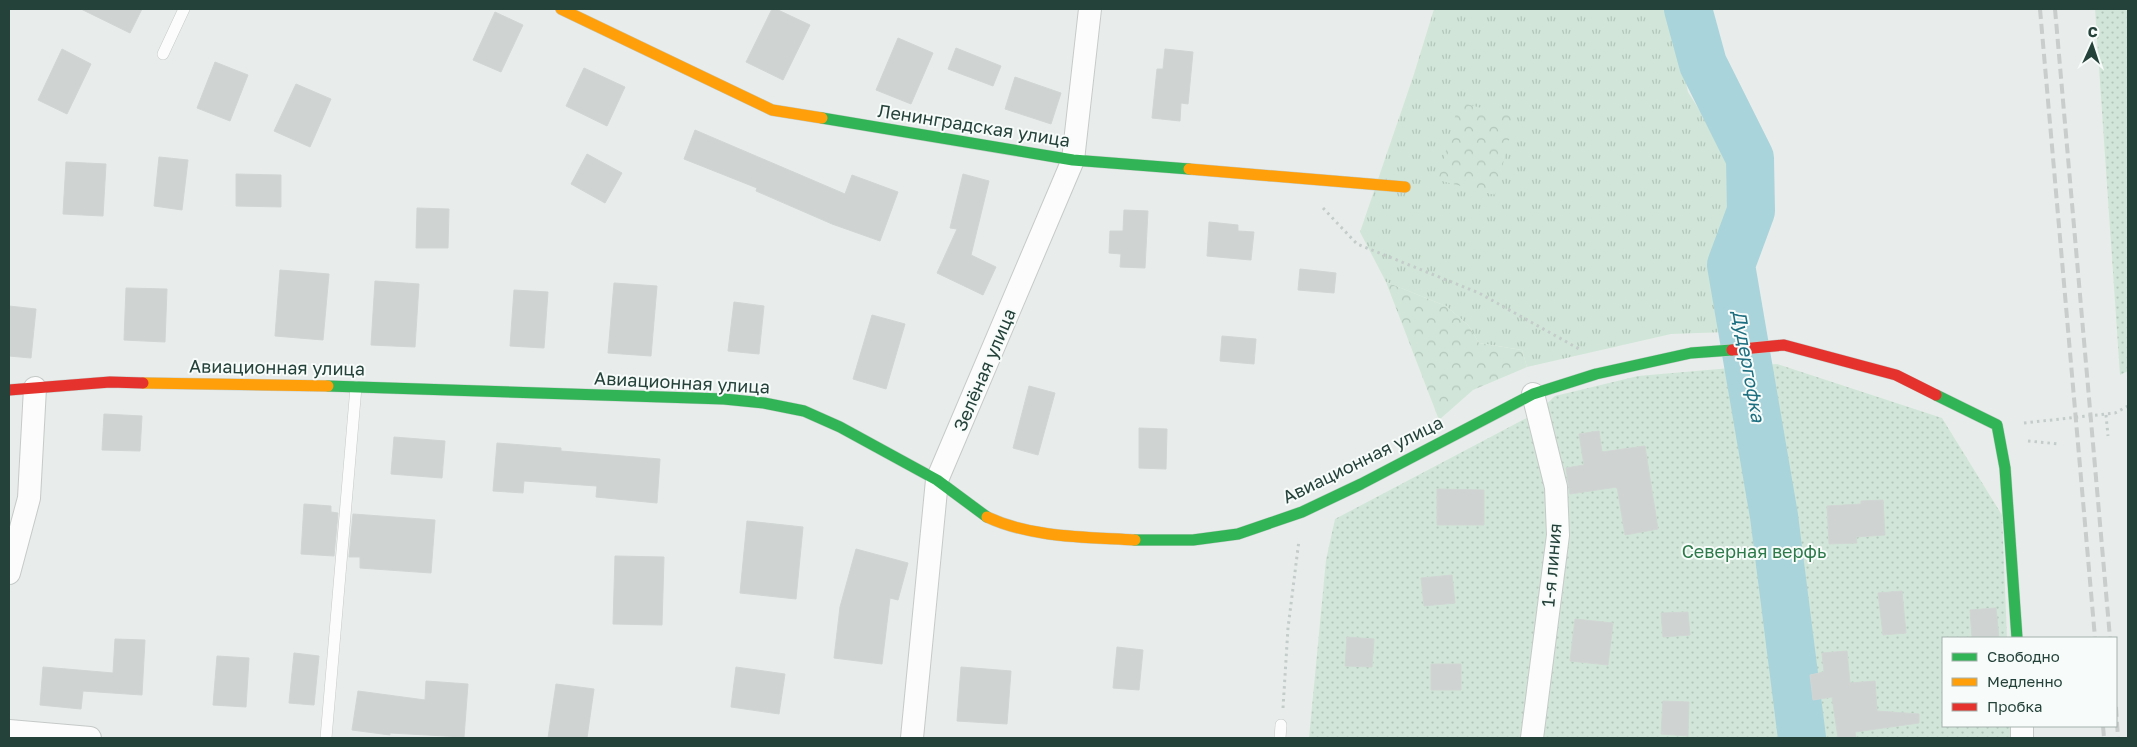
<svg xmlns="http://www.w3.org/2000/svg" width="2137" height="747" font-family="'Golos Text',sans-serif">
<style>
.grass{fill:url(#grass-tufts)}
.forest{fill:url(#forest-crowns)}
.garden{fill:url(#garden-dots)}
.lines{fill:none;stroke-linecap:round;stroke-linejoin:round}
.river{stroke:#a9d4db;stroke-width:48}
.building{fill:#cfd4d2;stroke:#d1d6d4}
.lane-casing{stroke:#c5cac8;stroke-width:12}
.street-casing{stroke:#c5cac8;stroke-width:24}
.fast-casing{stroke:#c3cbc8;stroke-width:12}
.slow-casing{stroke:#c3cbc8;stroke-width:12}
.jam-casing{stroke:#c3cbc8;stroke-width:12}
.path{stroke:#c3ccca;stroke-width:3;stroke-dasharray:2.5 4;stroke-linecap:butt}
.lane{stroke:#fcfcfc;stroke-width:11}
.street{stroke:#fcfcfc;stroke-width:22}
.fast{stroke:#30b455;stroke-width:11}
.slow{stroke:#ff9f0a;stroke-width:11}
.jam{stroke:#e5322d;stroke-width:11}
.rail{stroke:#c9cdcc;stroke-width:4;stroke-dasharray:10 5;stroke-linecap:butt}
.labels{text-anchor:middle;stroke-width:4;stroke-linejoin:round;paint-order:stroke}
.street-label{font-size:18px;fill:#24423a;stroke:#f7fbf9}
.park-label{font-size:18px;fill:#2d7a4b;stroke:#f7fbf9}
.water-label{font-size:19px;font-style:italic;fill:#1c6f80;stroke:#f7fbf9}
</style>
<defs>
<pattern id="grass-tufts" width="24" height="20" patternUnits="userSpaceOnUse" patternTransform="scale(1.25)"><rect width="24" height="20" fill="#d1e6d8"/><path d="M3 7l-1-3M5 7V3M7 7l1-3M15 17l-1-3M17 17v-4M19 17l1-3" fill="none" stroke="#b3c6ba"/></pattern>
<pattern id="forest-crowns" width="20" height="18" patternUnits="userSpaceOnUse" patternTransform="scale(1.25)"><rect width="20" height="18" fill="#d1e6d8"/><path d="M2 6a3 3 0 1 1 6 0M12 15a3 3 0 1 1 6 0" fill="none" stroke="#b3c6ba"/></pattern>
<pattern id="garden-dots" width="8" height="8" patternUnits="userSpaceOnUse" patternTransform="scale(1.25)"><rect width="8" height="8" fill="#d1e6d8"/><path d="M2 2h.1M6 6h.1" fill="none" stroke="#b3c6ba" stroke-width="1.8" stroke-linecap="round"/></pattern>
</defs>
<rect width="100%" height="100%" fill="#e8edeb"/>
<!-- grass -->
<path class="grass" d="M1434,9H1676L1678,47L1688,92L1705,119L1718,127L1733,147L1740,167L1737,199L1727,217L1718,253V277L1727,332L1671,334L1527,367L1522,350L1479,343L1468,325L1446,306L1386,282L1360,232L1414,74Z"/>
<!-- forest -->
<path class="forest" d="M1459,102L1515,117L1495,195L1438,180Z
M1386,282L1446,306L1468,325L1479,343L1522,350L1527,367L1473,390L1439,420Z"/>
<!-- garden -->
<path class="garden" d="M2095,9H2128V371L2120,375Z
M1777,364L1942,418L2002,515L2007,638H1943V726H2010V738H1309L1326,560L1335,519L1538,412L1555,396L1638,376Z"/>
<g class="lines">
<!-- river -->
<path class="river" d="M1688,9L1703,64L1750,158L1751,211L1731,265L1774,516L1802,738"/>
</g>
<!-- building -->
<path class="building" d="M81,9H142L130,33Z
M772,9H776L810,25L783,80L746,62Z
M495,12L523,25L501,72L473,60Z
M898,38L933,53L911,104L876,90Z
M956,48L1001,66L993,86L948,69Z
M62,49L91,64L67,114L38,100Z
M1165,49L1193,52L1188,104L1181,103L1180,121L1152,118L1157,69H1163Z
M215,62L248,75L230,121L197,108Z
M584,68L625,87L607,126L566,106Z
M1015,77L1061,93L1051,124L1005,109Z
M296,84L331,99L310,147L274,131Z
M695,130L845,194L852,175L898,192L880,241L832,224L756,191L757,188L684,159Z
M587,154L622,173L605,203L571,184Z
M159,157L188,160L182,210L154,206Z
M66,162L106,164L103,216L63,214Z
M236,174L281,175V207L236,206Z
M963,174L989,181L971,255L996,267L983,295L937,273L957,229L950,228Z
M417,208L449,209L448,248H416Z
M1124,210L1148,211L1145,268L1120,267L1121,254L1109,253L1110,231H1123Z
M1209,222L1238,225V231L1254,232L1251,260L1207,256Z
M1300,269L1336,273L1334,293L1298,290Z
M280,270L329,274L323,340L275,336Z
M375,281L419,284L415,347L371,345Z
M614,283L657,286L651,356L608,353Z
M126,288L167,289L165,342L124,340Z
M514,290L548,292L544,348L510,346Z
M734,302L764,306L759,354L728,351Z
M9,306L36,309L31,358L9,356Z
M872,315L905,324L886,389L853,379Z
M1222,336L1256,339L1254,364L1220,361Z
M1029,386L1055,393L1038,455L1013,448Z
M104,414L142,416L140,451L102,450Z
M1139,428L1167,429L1166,469L1139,468Z
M1599,431L1602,452L1645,446L1658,529L1625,535L1617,487L1570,494L1566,468L1584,465L1579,434Z
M394,437L445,441L442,478L391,474Z
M497,443L561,448V451L660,459L657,503L596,497L597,486L524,481L523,493L493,491Z
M1437,489L1484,490V525H1437Z
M1883,500L1885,535L1856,537L1857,543L1829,544L1827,506L1861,504V501Z
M304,504L331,506V512L338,513L334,556L301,554Z
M353,514L435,520L431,573L360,568V557H349Z
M747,521L803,527L796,599L740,593Z
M856,549L908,563L898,600L890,598L882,664L834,658L840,607Z
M615,556L664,557L662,625L613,624Z
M1452,575L1455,603L1424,606L1421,578Z
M1902,591L1906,633L1883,635L1878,593Z
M1996,608L1999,638H1972L1970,610Z
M1688,612L1690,635L1663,637L1661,613Z
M1575,619L1613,623L1608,665L1570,661Z
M1347,637L1374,639L1372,667L1345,666Z
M115,639L145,640L142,695L83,691L81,709L40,705L43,667L113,673Z
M1117,647L1143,650L1139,690L1113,688Z
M1847,651L1850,683L1875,681L1877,711L1919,714V723L1855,732L1856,738H1838L1832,697L1813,700L1810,675L1824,672L1822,653Z
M294,653L319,656L314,705L289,703Z
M217,656L249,658L246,707L213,705Z
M1431,664H1461V690H1431Z
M736,667L785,674L779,714L731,707Z
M961,667L1011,671L1007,724L957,721Z
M426,681L468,684L464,737L390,733V735L352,730L358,691L425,700Z
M556,684L594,689L587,738H548Z
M1663,701L1689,702L1688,736L1661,734Z"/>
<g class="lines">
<defs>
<path id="lane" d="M163,54L184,9
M326,738L356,387
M1280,738L1281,725"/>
<path id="street" d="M9,573L29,498L35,388
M2022,726V738
M9,731L90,738
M912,738L937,480L1073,160L1090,9
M1532,738L1558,535L1556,487L1533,394"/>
<path id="fast" d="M822,118L1073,160L1189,169
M328,386L724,399L764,403L804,411L840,427L937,480L987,517
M1936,395L1997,425L2005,468L2017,638
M1135,540H1193L1238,534L1302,512L1361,484L1533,394L1596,374L1691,353L1732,350"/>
<path id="slow" d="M561,9L772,110L822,118
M1189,169L1405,187
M143,383L328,386
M987,517C1032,538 1086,537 1135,540"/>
<path id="jam" d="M1732,350L1784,345L1896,375L1936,395
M9,390L110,382L143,383"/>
</defs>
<!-- lane casing -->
<use href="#lane" class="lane-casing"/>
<!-- street casing -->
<use href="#street" class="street-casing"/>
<!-- fast casing -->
<use href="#fast" class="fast-casing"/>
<!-- slow casing -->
<use href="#slow" class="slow-casing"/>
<!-- jam casing -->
<use href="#jam" class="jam-casing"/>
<!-- path -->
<path class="path" d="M1323,208L1357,244L1479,293L1581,350
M2106,415L2108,436
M2024,423L2115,413L2128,406
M2028,441L2059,444
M1283,708L1288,628L1299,540"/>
<!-- lane -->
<use href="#lane" class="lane"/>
<!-- street -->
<use href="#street" class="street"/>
<!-- fast -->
<use href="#fast" class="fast"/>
<!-- slow -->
<use href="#slow" class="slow"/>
<!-- jam -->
<use href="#jam" class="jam"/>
<!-- rail -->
<path class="rail" d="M2040,9L2095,638
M2055,9L2110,638
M2116,707L2118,738
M2103,726L2104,738"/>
</g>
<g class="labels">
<!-- street labels -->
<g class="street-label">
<text transform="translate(974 126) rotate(9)" y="6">Ленинградская улица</text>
<text transform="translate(277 368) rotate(1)" y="6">Авиационная улица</text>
<text transform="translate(985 370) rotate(-67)" y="6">Зелёная улица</text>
<text transform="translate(682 383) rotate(3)" y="6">Авиационная улица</text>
<text transform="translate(1363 460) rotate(-26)" y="6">Авиационная улица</text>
<text transform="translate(1552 565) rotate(-85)" y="6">1-я линия</text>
</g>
<!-- park labels -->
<g class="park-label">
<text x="1754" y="558">Северная верфь</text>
</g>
<!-- water labels -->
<g class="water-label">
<text transform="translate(1749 366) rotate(80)" y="7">Дудергофка</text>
</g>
</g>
<!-- border -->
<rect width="2137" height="747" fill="none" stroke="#24423a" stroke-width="20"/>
<!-- legend -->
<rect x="1942" y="637" width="175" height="90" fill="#f7fbf9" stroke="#a3b1ad"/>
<rect x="1952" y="653" width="25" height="8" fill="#30b455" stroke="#a3b1ad"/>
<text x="1987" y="662" font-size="15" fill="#24423a">Свободно</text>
<rect x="1952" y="678" width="25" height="8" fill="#ff9f0a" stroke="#a3b1ad"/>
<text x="1987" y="687" font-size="15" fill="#24423a">Медленно</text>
<rect x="1952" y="703" width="25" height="8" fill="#e5322d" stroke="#a3b1ad"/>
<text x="1987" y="712" font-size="15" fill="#24423a">Пробка</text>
<!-- north arrow -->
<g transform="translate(2092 45) rotate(3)" stroke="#f7fbf9" stroke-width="4" paint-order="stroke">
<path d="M0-4L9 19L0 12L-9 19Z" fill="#24423a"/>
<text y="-8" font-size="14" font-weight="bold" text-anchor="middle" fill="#24423a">С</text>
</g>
</svg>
